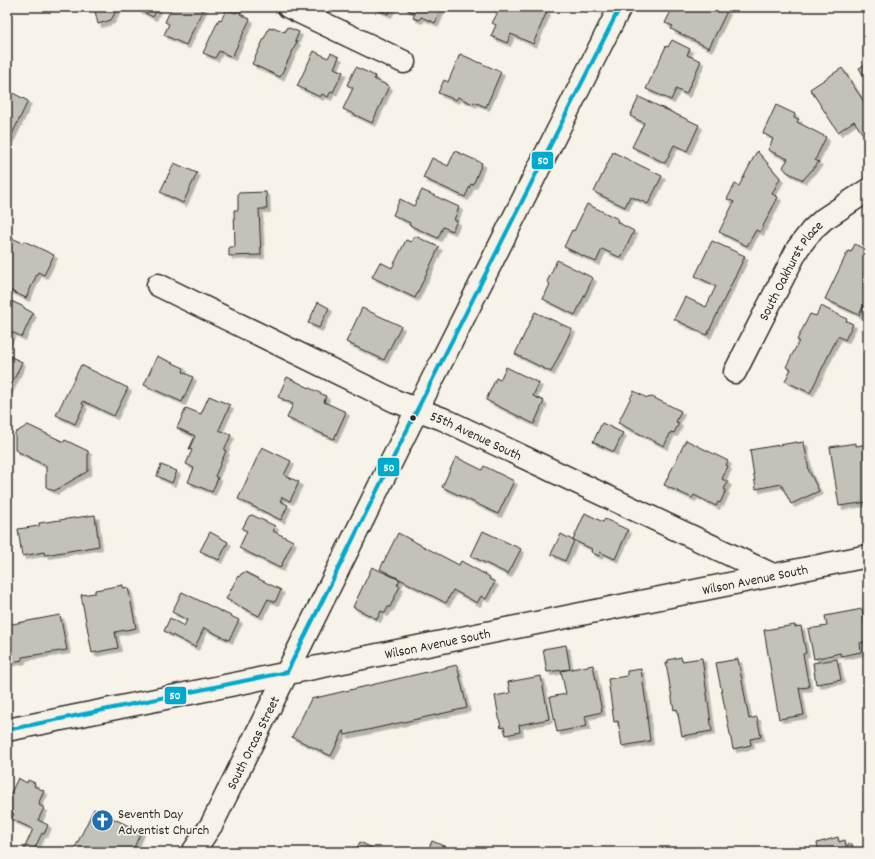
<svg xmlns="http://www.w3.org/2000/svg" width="875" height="859" font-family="Dekko,sans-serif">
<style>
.building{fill:#c4c1b9;stroke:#2b2b2b;filter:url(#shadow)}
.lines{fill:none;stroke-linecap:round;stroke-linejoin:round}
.street-casing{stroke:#2b2b2b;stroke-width:25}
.secondary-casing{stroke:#2b2b2b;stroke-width:25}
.street{stroke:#f7f3e8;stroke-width:22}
.secondary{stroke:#f7f3e8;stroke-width:22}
.bus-1-casing{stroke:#f7f3e8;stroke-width:7}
.bus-1{stroke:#00a9ce;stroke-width:4}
.bus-dot{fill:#2b2b2b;stroke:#f7f3e8;stroke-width:1.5}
.labels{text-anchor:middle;stroke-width:3.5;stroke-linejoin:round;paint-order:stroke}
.street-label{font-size:14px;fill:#2b2b2b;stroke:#f7f3e8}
.poi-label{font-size:14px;fill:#2b2b2b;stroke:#f7f3e8;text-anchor:start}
.line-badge{stroke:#f7f3e8;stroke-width:1.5}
.badge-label{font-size:11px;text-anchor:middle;font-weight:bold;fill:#fff}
</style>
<defs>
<filter id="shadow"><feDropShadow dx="3.5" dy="3.5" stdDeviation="0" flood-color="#0004"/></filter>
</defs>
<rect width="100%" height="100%" fill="#f7f3e8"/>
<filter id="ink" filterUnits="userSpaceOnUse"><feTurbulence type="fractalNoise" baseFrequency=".025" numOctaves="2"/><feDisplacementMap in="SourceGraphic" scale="8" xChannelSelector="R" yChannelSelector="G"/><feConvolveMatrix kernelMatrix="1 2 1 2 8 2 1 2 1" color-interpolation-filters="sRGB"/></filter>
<g filter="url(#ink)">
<!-- building -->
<path class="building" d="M94,7H118L111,20L98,24Z
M134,7H158L153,17Z
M172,7H204L186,45L164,35L169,24L165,22Z
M372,7H392L388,14Z
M404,7H442L435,23L421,17L419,20L413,18L415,13L404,8Z
M493,7H539L547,11L533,44L511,34L507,43L491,36L496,25L492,23L498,12L492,9Z
M673,7H718L727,11L709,48L671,29L673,26L665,23Z
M227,9L236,13L237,10L241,12L240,14L250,19L232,57L219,51L215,58L203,53L219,19L221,20Z
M273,27L285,32L287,27L299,32L295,41L297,42L280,77L252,64L269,28L272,29Z
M672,40L690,49L687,55L701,61L686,94L676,89L671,100L646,89L666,46L668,47Z
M314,51L328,58L331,53L339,57L334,68L343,72L333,92L331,91L328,97L322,94L320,97L297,86Z
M460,54L501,72L486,107L474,102L473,104L458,97L456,100L438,93L444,80L448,82Z
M868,63V83L859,68Z
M356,67L375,76L374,79L389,86L372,123L343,109L353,88L347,85Z
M842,68L868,108V133L864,136L854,121L838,132L810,89Z
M7,90L28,101L7,145Z
M639,97L699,125L687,151L674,145L665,163L632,147L644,123L630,116Z
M776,105L795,114L794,118L799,119L797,122L826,137L815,160L819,162L803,180L787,172L783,167L788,159L768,150L773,139L763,133Z
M455,151L482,163L473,185L471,184L465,197L423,178L432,158L448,166Z
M757,151L780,178L772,194L778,197L760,232L756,230L747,246L719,232L734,202L727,199L735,184L739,186Z
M613,152L662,176L648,204L630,196L625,207L594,192Z
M174,163L197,173L183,203L160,192Z
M422,190L459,207L454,220L457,221L452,231L443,227L438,238L409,225L410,223L393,215L400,199L414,206Z
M266,192L267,209H259L261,255L229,256V247H235L234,210H238V193Z
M587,204L618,219L617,222L634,231L621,258L602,249L596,262L564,247L572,230L574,231Z
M7,236L23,243L24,241L54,255L44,275L38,272L26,298L7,289Z
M415,236L439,247L415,298L372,277L380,262L392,268L406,240L411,242Z
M712,241L745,256L707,335L674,319L685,297L706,307L716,286L695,276Z
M855,244L866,250L868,246V296L859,315L825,299L848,251L851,252Z
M557,260L593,278L575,315L543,299L550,284L547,282Z
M7,299L24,307V308L33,313L22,337L12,332L7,343Z
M318,302L329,308L319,328L308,323Z
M821,306L847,319L846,321L853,324L845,340L838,336L810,393L785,381L791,369L786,367L799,341L797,340L810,314L816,316Z
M362,308L401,326L384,360L346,342Z
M535,312L572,329L551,372L515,354Z
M7,355L22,362L7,394Z
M157,356L184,368L183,372L193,377L182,402L144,385Z
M81,365L128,388L114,416L83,401L82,404L84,405L75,424L56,415Z
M506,367L539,383L533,396L544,401L534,424L486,400L496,378L500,380Z
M287,377L326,396L324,402L346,412L334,439L287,418L293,404L278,397Z
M634,391L647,398L652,397L681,411L676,422L679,423L674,433L671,432L664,446L618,423Z
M209,396L230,405L219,430L231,435L224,450L226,451L215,476L218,478L212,492L188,482L194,468L186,464L192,450L189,449L195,436L177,428L186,408L201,414Z
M602,423L623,433L614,452L593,442Z
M28,425L64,442L65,440L88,451V471L54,491L46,487V466L15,450V433Z
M686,440L728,461L726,465L728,466L722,479L728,482L724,489L726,490L720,503L718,502L716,506L694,495L692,498L664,485Z
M797,442V443L804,442L809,471L819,491L791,504L781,484L756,489L750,450Z
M856,443V446L868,444V502L839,506L830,447Z
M262,447L291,461L284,475L299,482L290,501L282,497L280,501L288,505L281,520L238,499Z
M456,457L482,470L484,466L514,481L498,514L442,487Z
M161,465L177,471L172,483L157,476Z
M585,513L603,522L605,519L628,530L615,559L600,552L599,556L591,552L592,549L573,540Z
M95,515L99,546L45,555L44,552L22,556L18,529L39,526V523Z
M252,515L275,526L273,531L293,541L280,568L239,548L247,531L242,529L249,516Z
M483,531L521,549L508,574L471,556Z
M210,532L228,542L219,560L200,551Z
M398,533L459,565L461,561L490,577L489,579L495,582L486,599L481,596L477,603L453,590L446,603L380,569Z
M561,534L574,541L565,561L551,554Z
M372,567L400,580L397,585L400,586L390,607H388L385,613L381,611L377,619L353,607Z
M245,572L281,590L275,602L268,599L259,616L226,599L238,576L239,577L241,574Z
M123,585V588L128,587L136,628L115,632L118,648L92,653L81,595L95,593V590Z
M182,592L239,620L229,640L204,628L195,647L164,631L170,618L184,626L187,620L172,612Z
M862,609L868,641L860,643L861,652L841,656L840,653L814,659L808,629L827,626L825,616Z
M60,615L67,650L22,657V660L7,663V625Z
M795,625V627L801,626L806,653L803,654L809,687L799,688L804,715L779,719L764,630Z
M566,645L570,669L547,672L543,649Z
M681,657L682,661L702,658L712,731L682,736L677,709L674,710L666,663H668V660Z
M738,659L749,719L757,717L761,737L750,739L751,745L733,749L716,663Z
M837,659L841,680L816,684L813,663Z
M457,665L467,708L345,735L344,730L331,756L292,737L311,699Z
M593,665L602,712L585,716L587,726L557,732L550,697L566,694L561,671Z
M641,669L648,717H647L650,741L622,746L618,721L614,722L608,679L627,676V671Z
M541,676L549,719L519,725L520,732L506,735L504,727L501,728L495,696L510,693L508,682Z
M18,778L27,783L28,780L35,783L34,786L44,791L39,802L40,803L39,805L44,808L38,820L48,825L44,834L42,833L33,852L24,849L33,829L11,819L14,814L7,811V801Z
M94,809L141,832L132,852H73Z
M838,837L839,842L845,840L846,846L852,844L855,852H819L817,843Z
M432,841L446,847L443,852H427Z
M360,842L380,852H355Z"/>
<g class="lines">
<defs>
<g id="street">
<path d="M289,7L404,62"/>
<path id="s1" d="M158,285L395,401L443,419L773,575"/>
<path id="s2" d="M735,372L798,248L812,230L824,219L868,190"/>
</g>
<g id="secondary">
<path id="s3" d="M7,730L868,556"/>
<path id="s4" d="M193,852L212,824L417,410L620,7"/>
</g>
</defs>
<!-- street casing -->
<use href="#street" class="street-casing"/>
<!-- secondary casing -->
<use href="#secondary" class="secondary-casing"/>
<!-- street -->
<use href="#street" class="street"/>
<!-- secondary -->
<use href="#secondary" class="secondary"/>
<defs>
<path id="bus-1" d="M7,730L287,672L417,410L620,7"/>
</defs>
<!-- bus-1 casing -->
<use href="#bus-1" class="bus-1-casing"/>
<!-- bus-1 -->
<use href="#bus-1" class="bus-1"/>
</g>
</g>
<!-- icons -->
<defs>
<symbol id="church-disc" viewBox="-11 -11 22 22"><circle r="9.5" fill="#1f6fb2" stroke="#f7f3e8"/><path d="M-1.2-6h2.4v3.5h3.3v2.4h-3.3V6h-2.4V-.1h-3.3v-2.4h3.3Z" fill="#fff"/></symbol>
</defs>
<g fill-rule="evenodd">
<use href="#church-disc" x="90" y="808" width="25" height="25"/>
</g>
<!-- markers -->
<circle class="bus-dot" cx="413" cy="418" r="3.5"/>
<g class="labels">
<!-- street labels -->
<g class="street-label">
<text dy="5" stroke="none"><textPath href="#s2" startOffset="116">South Oakhurst Place</textPath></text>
<text dy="5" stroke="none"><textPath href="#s1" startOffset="352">55th Avenue South</textPath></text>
<text dy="5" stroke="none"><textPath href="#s3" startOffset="763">Wilson Avenue South</textPath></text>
<text dy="5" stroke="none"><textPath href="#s3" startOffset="439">Wilson Avenue South</textPath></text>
<text dy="5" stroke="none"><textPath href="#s4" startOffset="125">South Orcas Street</textPath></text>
</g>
<!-- poi labels -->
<g class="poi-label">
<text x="118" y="818">Seventh Day<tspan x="118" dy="16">Adventist Church</tspan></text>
</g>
</g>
<g class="line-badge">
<rect x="531" y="151" width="23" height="19" rx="4" fill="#00a9ce"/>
<rect x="377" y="457" width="23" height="20" rx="4" fill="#00a9ce"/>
<rect x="164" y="686" width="23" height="19" rx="4" fill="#00a9ce"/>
</g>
<g class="badge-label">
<text x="543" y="164">50</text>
<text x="389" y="471">50</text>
<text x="175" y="699">50</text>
</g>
<!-- margin -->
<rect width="875" height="859" fill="none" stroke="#f7f3e8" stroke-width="24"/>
<rect x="12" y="12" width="851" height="835" fill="none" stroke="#2b2b2b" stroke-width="1.5" filter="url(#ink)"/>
</svg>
